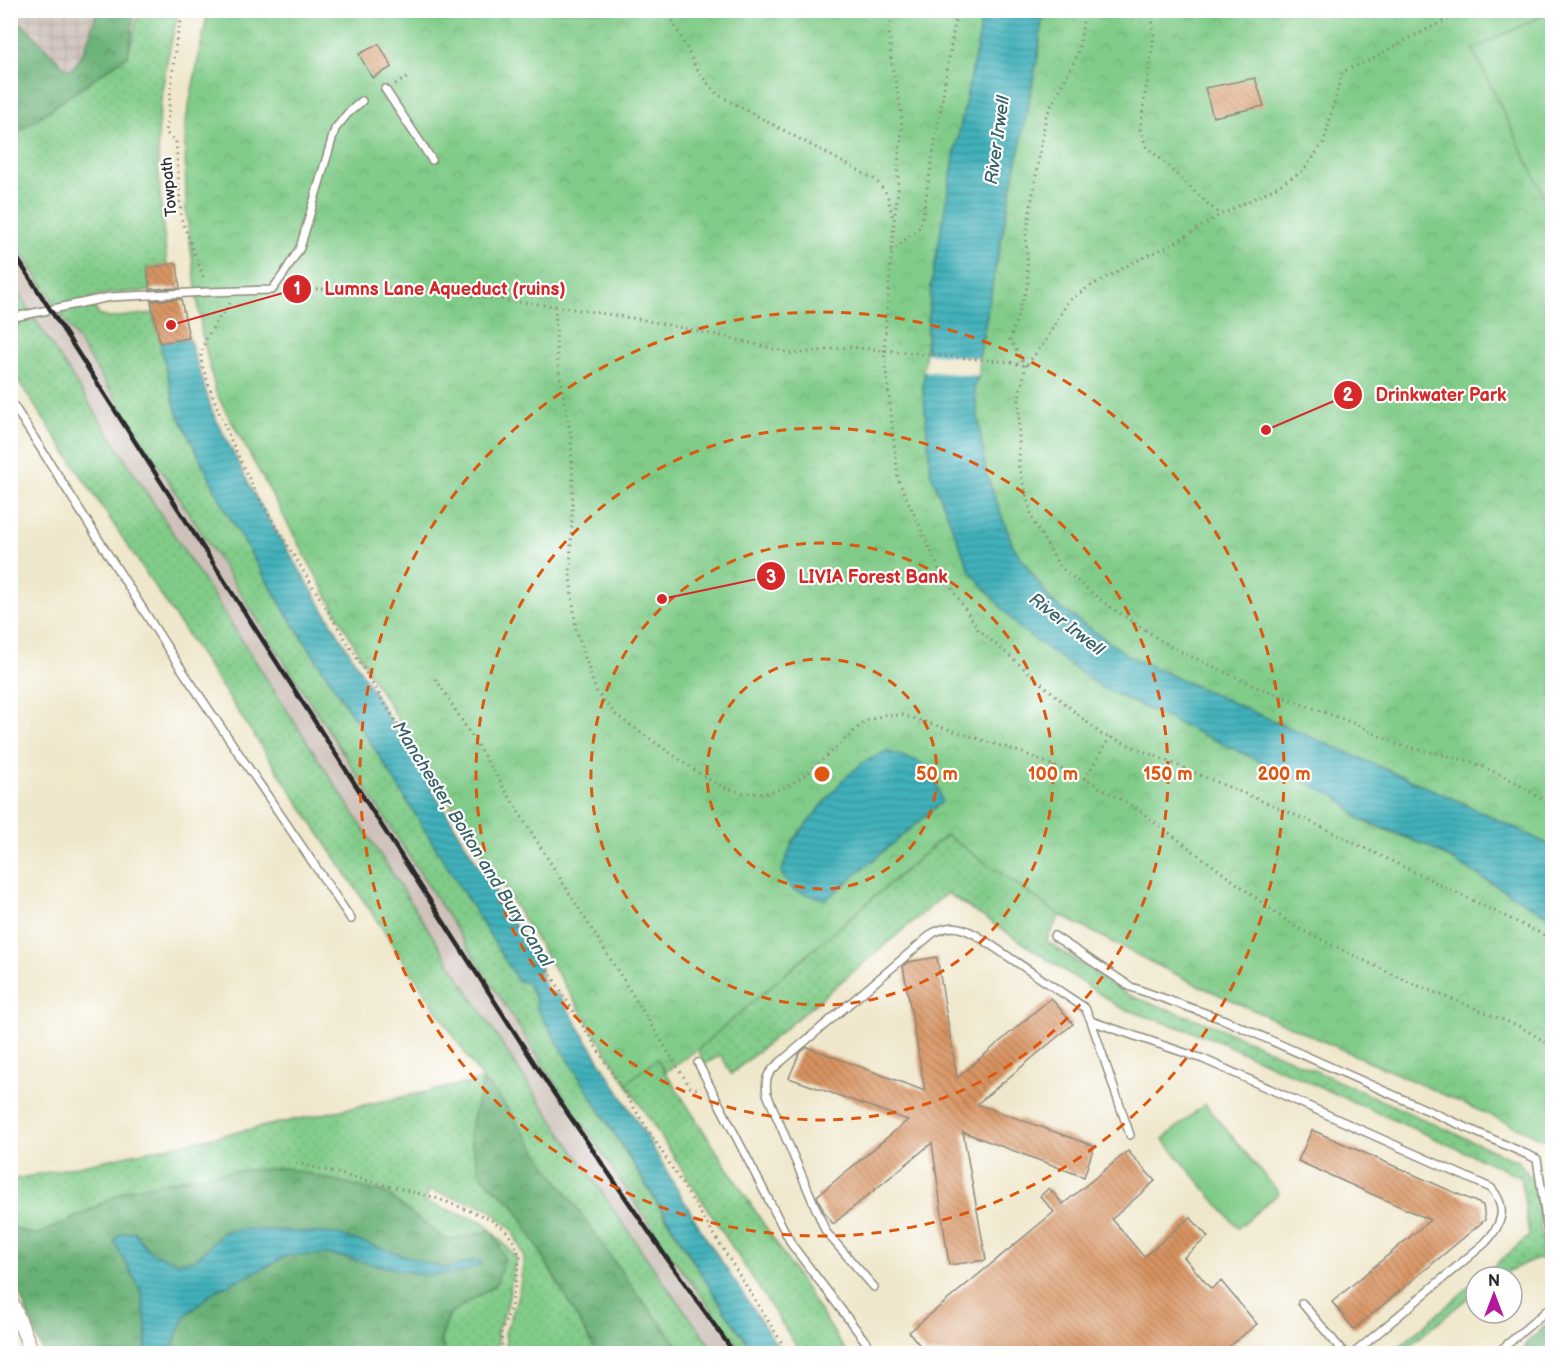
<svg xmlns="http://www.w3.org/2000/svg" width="1563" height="1364" font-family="'Balsamiq Sans',sans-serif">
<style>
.industrial{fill:url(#industrial-grid)}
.railway{fill:#cec1b9}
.grass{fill:url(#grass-dots);stroke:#567c5a;stroke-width:1.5}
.forest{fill:url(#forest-crowns);stroke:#4a6e50;stroke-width:1.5}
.park{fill:url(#park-crowns);stroke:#567c5a;stroke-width:1.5}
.pitch{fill:#81cc89;stroke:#567c5a;stroke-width:1.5}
.water{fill:url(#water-rules);stroke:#366e73;stroke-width:1.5}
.pier{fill:#efe7cb}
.building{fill:url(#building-back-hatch)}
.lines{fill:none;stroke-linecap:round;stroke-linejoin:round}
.lane-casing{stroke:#8d897b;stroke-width:10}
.street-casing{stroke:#8d897b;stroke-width:16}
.path{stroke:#8d897b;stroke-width:3;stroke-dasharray:1.5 4.5;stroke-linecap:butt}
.lane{stroke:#fff;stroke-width:7}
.street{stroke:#fff;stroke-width:14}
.rail{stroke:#2b2b2b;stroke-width:4.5}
.ring{fill:none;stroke:#df570e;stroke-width:3;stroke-dasharray:10 8}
.labels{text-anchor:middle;stroke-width:4.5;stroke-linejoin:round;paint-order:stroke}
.street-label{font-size:16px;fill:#2b2b2b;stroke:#fff}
.water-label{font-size:18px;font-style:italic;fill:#346165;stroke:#fff}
.centre{fill:#df570e;stroke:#fff;stroke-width:3}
.ring-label{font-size:18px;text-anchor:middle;font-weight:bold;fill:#df570e;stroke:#fff;stroke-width:4.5;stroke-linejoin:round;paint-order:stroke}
.leader{fill:none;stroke:#d62828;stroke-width:2}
.callout-dot{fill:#d62828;stroke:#fff;stroke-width:2}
.mark-label{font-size:18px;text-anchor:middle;font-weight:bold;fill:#fff}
.callout-label{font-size:18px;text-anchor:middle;font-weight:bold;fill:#d62828;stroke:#fff;stroke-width:4.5;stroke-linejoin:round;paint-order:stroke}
</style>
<defs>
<pattern id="industrial-grid" width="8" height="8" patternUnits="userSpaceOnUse" patternTransform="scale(1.5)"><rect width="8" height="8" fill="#cec1b9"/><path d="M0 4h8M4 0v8" fill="none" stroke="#b1a69f"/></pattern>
<pattern id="grass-dots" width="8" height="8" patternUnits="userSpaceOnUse" patternTransform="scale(1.5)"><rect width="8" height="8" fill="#81cc89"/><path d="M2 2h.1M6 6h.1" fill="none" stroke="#70af76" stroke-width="1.8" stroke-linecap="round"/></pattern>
<pattern id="forest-crowns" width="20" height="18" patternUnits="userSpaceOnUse" patternTransform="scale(1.5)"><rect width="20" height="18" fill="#68b075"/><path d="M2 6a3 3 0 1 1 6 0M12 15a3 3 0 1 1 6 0" fill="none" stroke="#568f60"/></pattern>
<pattern id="park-crowns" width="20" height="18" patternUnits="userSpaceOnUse" patternTransform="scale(1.5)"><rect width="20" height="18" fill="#81cc89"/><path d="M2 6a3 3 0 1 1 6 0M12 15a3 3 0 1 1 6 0" fill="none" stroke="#70af76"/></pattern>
<pattern id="water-rules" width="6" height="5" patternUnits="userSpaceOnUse" patternTransform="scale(1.5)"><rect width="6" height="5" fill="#41b1bb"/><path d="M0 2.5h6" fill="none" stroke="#379098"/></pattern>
<pattern id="building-back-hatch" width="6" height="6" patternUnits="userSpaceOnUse" patternTransform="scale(1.5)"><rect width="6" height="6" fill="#d89360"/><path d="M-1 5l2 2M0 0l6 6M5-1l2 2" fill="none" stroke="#af784f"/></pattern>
</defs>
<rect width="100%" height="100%" fill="#fff"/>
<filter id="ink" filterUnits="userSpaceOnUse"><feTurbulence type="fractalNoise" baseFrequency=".0167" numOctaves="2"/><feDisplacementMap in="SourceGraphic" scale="12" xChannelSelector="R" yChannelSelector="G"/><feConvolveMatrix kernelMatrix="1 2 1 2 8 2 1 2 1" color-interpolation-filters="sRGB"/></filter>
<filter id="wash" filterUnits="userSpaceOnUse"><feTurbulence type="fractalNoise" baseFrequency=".008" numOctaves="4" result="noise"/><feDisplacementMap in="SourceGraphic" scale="24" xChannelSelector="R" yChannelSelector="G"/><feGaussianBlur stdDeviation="1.35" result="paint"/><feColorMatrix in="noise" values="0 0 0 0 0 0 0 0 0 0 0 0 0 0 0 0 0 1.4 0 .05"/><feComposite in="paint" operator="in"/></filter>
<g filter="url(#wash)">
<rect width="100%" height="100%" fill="#efe7cb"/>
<!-- industrial -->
<path class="industrial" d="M11,10L97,11L85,46L76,64L72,69H66L11,12Z"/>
<!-- railway -->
<path class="railway" d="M10,175L99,315L109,318L153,313L176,410L383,762L518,980L527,983L684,1247L755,1353H684L483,1081L11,370V330L17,328L10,318Z"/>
<!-- grass -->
<path class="grass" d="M139,11H179C167,55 158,100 158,146C158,186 163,226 167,265L147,268L150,291L105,294L89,299L99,315L109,318L153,313L176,410L227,513L283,608L383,762L518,980L527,983L536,1000L537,1009L684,1247L726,1313L755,1353H744L670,1254L555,1083L11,236V137L128,55Z
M11,282L522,1075L659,1276L716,1353H684L635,1291L481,1176L514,1205L597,1353H507L505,1333L514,1309L520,1286L524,1256L511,1228L488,1208L429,1190L425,1202L483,1222L516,1257L507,1307L497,1331L499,1353H445L441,1339L450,1314L491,1230L470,1236L446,1240L385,1193L126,1190L87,1212L36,1235L11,1227V1180L483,1080L11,370L10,330L17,328L11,318Z
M946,835L1060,915L1046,941L1128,995L1218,1027L1519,1162L1535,1183L1545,1258L1530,1261L1496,1277H1481L1529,1236L1521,1177L1211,1038L1121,1008L947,893L731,1074L721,1055L703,1065L698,1049Z
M657,1059L847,1353H801L626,1083Z
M1476,1281V1291L1401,1353H1392Z"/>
<!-- forest -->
<path class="forest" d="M97,11H135L128,55L11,137V12L66,69H72C86,53 91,30 97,11Z
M483,1081L497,1094L635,1291L684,1353H597L514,1205L481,1176L469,1134Z
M285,1168L385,1193L446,1240L470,1236L491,1230L505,1257L496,1285L449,1314L441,1339L445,1354L171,1353L173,1344L186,1315L215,1291L260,1270L286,1256L329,1254L422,1275L457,1274L479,1260L447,1269L403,1256L286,1230L249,1229L225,1231L195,1260L176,1262L151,1252L140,1240L134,1231L114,1241L142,1293L147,1331L145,1354L43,1353L11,1273V1227L36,1235L87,1212L126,1190L218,1172Z
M1552,1320V1353H1523L1527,1342Z"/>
<!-- park -->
<path class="park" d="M208,11H982L978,42L956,147L931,286L923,388L931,474L1102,688L1340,798L1360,820L1428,846L1552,918V1143L1204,988L1145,959L1060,915L946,835L698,1049L665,1072L657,1059L626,1083L374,681L216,393L202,334L186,210L185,125Z
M1043,11H1552V846L1454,799L1251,711L1129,656L1051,601L1013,546L986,473L974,388L978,376L979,358L996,265L1038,56Z"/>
<!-- pitch -->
<path class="pitch" d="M1552,11V212L1473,49Z
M1205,1104L1279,1193L1238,1228L1163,1139Z"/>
<!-- water -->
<path class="water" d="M982,11H1043L1038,56L996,265L979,358L978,376L974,388L986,473L1013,546L1051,601L1129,656L1251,711L1454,799L1552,846V918L1428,846L1360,819L1339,798L1102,688L1019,628L970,571L931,474L923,388L931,286L956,147L978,43Z
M189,338L212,411L256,498L540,967V975L548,991L559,995L643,1131L704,1235L782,1353H755L726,1313L537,1009L536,1000L527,983L518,981L383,762L283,608L227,513L176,410L160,343Z
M886,751L918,761L933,773L942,802L826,900L793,890L781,873L793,841L841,782L862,763Z
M249,1229L336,1234L447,1269L479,1260L482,1264L457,1274L422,1275L329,1254L286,1256L260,1270L215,1291L186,1315L173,1344L171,1353H145L147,1331L142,1293L114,1241L120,1234L134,1231L140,1240L151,1252L177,1262L195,1260L225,1231Z"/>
<!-- pier -->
<path class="pier" d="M926,353L979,358L978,376L924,371Z"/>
<g id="blocks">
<!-- building -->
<path class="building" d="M379,44L392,67L372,78L359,54Z
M1255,78L1264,106L1213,117L1205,88Z
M177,263L180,288L150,289L147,268Z
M181,299L189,338L160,343L151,301Z
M937,957L957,1078L1051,998L1073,1024L977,1104L1094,1146L1084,1177L963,1132L986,1260L949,1265L932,1143L833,1224L824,1212L817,1196L908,1120L789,1078L799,1054L807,1047L925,1091L903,966L908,962Z
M1312,1130L1483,1205L1485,1220L1354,1329L1332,1302L1430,1220L1298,1161Z
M1128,1151L1155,1181L1112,1219L1144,1257L1190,1217L1208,1237L1184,1257L1211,1289L1221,1281L1257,1324L1221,1353H926L909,1332L1054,1212L1040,1196L1049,1188L1063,1204Z"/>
</g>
</g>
<g filter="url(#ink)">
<use href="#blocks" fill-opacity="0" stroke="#8d897b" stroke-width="1.5"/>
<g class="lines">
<defs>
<path id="lane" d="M385,89L432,160
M10,318L110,297L208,292L272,290L283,275L300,248L335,129L348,113L362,101
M10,400L172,655L351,919
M1054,936L1131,987L1225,1020L1537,1159L1552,1260
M1091,1021L1203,1059L1491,1188C1509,1208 1501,1226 1485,1243L1353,1354
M698,1063L792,1245L875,1354
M874,1287L826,1232L767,1094C764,1075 769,1072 783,1060L933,933C951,924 959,926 976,935L1085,1008L1091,1021L1130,1135
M1302,1303L1345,1354
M1496,1354L1552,1306"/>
<path id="street" d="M10,1299L33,1354"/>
</defs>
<!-- lane casing -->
<use href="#lane" class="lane-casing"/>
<!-- street casing -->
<use href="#street" class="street-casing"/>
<!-- path -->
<path class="path" d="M184,10L176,41L166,133L176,141L181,218L205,281
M667,10L699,73L718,95L876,180L887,194L893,219
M893,10L889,29L891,60L901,109L902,132L898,163V192L894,220L884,350L898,479L939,569L978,629L1103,736L1110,737L1307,820L1552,939
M1085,10L1078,54L1046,116L1026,235L1028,284L1010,340L1026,366L1019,397V467L1033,521L1060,567L1110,607L1171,647L1257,687L1353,723L1398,745L1470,761L1514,781L1548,803L1552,807
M1151,10L1154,36L1140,129L1146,146L1220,215
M395,84L409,77
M891,252L921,226L957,10
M286,290L388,287L555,306L644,320L726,337L794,354L849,347L1009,362L1026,366L1047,339L1068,301L1089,287L1132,263L1173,244L1220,215L1273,189L1303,171L1324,142L1342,72L1372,59L1398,44L1466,10
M230,303C220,318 203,337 201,356C201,365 205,374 208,382C221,422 240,459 258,497L572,1009L789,1354
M555,306L557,359L571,438L573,484L570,577L576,629L596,691L616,715L706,778L726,788L744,793H766L787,787L808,773L864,722L884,715H903L1023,753L1085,779L1136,808L1292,925L1404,980L1521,1027L1552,1046
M436,679L690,1087L700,1090
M1085,779L1110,737
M296,1163L433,1197L489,1218L506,1231L514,1242L520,1257L511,1308L501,1332L503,1354"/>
<!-- lane -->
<use href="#lane" class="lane"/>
<!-- street -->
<use href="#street" class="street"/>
<!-- rail -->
<path class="rail" d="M10,247L549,1086L666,1257L735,1354"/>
</g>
</g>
<!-- distance rings -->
<g class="ring">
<circle cx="822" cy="774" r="115"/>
<circle cx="822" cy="774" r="231"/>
<circle cx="822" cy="774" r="346"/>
<circle cx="822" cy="774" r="462"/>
</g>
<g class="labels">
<!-- street labels -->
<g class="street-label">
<text transform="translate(168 187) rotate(-95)" y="6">Towpath</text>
</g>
<!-- water labels -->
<g class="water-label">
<text transform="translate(997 140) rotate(-82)" y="6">River Irwell</text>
<text transform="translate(1067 624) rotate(38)" y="6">River Irwell</text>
<text transform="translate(473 844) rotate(58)" y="6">Manchester, Bolton and Bury Canal</text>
</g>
</g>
<circle cx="822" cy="774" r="9" class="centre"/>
<g class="ring-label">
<text x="937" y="780">50 m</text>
<text x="1053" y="780">100 m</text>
<text x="1168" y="780">150 m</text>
<text x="1284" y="780">200 m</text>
</g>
<!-- callouts -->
<path class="leader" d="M171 325L297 289M1266 430L1348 395M662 599L771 576"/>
<g class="callout-dot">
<circle cx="171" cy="325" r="6"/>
<circle cx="1266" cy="430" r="6"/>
<circle cx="662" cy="599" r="6"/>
<circle cx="297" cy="289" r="15"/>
<circle cx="1348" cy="395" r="15"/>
<circle cx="771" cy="576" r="15"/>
</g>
<g class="mark-label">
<text x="297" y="295">1</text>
<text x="1348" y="401">2</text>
<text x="771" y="583">3</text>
</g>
<g class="callout-label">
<text x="445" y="295">Lumns Lane Aqueduct (ruins)</text>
<text x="1441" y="401">Drinkwater Park</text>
<text x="873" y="583">LIVIA Forest Bank</text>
</g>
<!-- margin -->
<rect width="1563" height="1364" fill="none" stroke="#fff" stroke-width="36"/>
<!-- north arrow -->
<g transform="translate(1494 1295)"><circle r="28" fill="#ffffff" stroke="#aaaaaa" stroke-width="1.5"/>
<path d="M0-4.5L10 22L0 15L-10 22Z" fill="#b5179e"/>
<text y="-9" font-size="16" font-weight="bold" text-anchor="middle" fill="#2b2b2b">N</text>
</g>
</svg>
